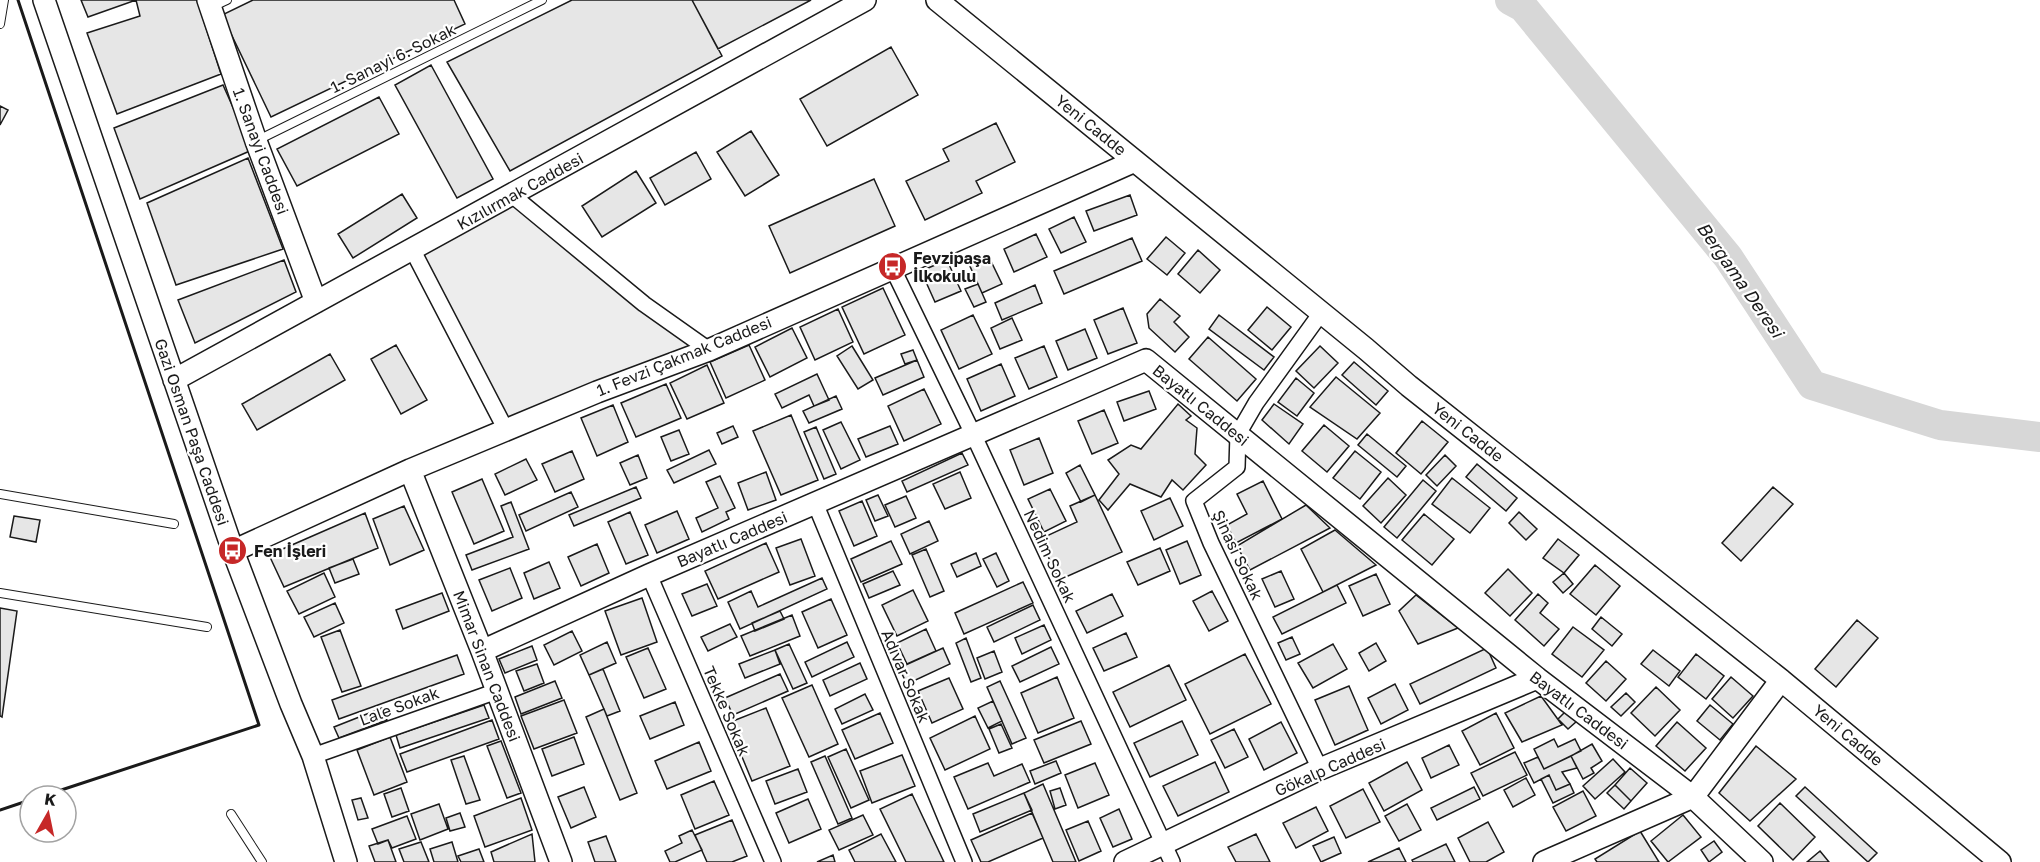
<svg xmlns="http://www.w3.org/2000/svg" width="2040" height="862" font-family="'Golos Text',sans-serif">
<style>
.built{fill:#ededed;stroke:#6a6a6a;stroke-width:1.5}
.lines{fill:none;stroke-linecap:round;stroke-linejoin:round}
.river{stroke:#d7d7d7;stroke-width:30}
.building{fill:#e6e6e6;stroke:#1a1a1a;stroke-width:1.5}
.lane-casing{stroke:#1a1a1a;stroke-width:10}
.street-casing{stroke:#1a1a1a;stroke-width:18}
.secondary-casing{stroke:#1a1a1a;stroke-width:24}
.lane{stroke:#fff;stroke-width:8}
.street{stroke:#fff;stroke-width:15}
.secondary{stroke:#fff;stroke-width:21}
.wall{stroke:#1a1a1a;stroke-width:3}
.labels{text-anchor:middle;stroke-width:4.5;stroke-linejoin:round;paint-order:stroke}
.street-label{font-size:16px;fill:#1a1a1a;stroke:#fff}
.poi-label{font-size:16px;font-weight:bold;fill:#1a1a1a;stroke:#fff;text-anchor:start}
.water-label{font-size:18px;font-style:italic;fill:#1a1a1a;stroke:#fff}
</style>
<rect width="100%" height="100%" fill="#fff"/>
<!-- built -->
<path class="built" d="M512,195L709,350L506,430L412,249Z"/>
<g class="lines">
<!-- river -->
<path class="river" d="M1510,0L1523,7L1728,257L1812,385L1940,425L2040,437"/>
</g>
<!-- building -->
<path class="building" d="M81,0H136L88,17Z
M136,0H197L221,74L117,114L87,33L140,16Z
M253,0H454L465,24L271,117L222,15Z
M572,0H692L722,56L510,171L447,62Z
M692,0H811L718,49Z
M891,47L918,95L827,146L800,99Z
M431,65L493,179L457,198L395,85Z
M223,85L252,150L140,199L114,128Z
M379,97L399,134L297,186L277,149Z
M0,106L8,110L0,125Z
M996,123L1015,162L976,181L982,193L925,220L906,181L949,161L943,149Z
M751,131L779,175L745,196L717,152Z
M696,152L711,179L665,205L650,178Z
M248,158L283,249L176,285L147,203Z
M636,171L656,203L602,237L582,206Z
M874,179L895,226L790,273L769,226Z
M402,194L417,218L353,258L338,234Z
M1130,195L1137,215L1094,231L1086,211Z
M1074,217L1086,242L1061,253L1049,229Z
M1036,234L1047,257L1014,272L1004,249Z
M1166,237L1185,253L1167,275L1147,259Z
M1132,238L1142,261L1064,294L1054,271Z
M1198,250L1220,270L1200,293L1178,274Z
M988,255L1002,284L982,293L969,264Z
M284,260L296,292L195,343L178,300Z
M947,260L961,291L935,302L921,271Z
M978,284L986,302L974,307L965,289Z
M1035,285L1042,303L1002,320L995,303Z
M883,288L905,335L864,354L842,307Z
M1160,299L1180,316L1174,322L1189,337L1175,352L1149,328L1147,314Z
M1267,307L1291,327L1272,350L1248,330Z
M1123,308L1137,343L1108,354L1094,320Z
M838,309L853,342L815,360L800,327Z
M973,315L992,354L959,369L941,330Z
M1219,315L1274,357L1264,370L1209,329Z
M1012,318L1022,340L1000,349L991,328Z
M792,328L807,358L770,377L755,347Z
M1085,329L1097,358L1068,370L1056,341Z
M1208,337L1256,379L1237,401L1189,359Z
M396,345L427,400L401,414L371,359Z
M749,345L765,380L726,398L710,362Z
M852,346L873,380L858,389L837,356Z
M1044,346L1057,377L1029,389L1015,358Z
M1320,346L1338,363L1314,388L1296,371Z
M913,350L917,360L905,364L901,354Z
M330,354L345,380L257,430L242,404Z
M917,360L924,377L883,395L875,378Z
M1354,362L1388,391L1376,405L1342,375Z
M1001,364L1015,396L981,411L967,379Z
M707,365L724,403L687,419L670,383Z
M817,374L829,400L814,406L809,395L782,408L775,394Z
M1336,377L1380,413L1357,439L1310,407Z
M1296,378L1314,393L1297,416L1278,402Z
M666,384L681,418L636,437L621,403Z
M924,389L941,424L904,441L888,406Z
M1149,391L1156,409L1124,421L1117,402Z
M836,396L842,409L809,423L803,411Z
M1178,404L1191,416L1186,420L1197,428L1195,454L1206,465L1183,490L1172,480L1161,497L1130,484L1108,510L1099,500L1119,474L1108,460L1131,445L1141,449Z
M1274,404L1303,424L1289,444L1262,420Z
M613,405L628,442L597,456L581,418Z
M1104,410L1118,443L1092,454L1078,421Z
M791,415L818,480L781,495L753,431Z
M1422,421L1448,442L1421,474L1396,453Z
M841,422L860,460L841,469L823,430Z
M1324,425L1349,446L1327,472L1302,451Z
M733,426L738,437L722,444L717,433Z
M890,426L898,444L866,457L858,439Z
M816,427L836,474L824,479L804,432Z
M679,430L689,454L671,461L661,437Z
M1367,434L1406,466L1397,477L1358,445Z
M1039,438L1053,473L1024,485L1010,450Z
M709,450L716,464L674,483L667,470Z
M572,451L584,479L555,492L542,464Z
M1355,451L1381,472L1360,499L1333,478Z
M962,453L968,465L907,492L902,481Z
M638,455L647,478L630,485L620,463Z
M1445,455L1456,466L1437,486L1426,475Z
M526,459L537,480L505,495L495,474Z
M1477,464L1517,498L1506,511L1466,477Z
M1080,465L1095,495L1081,502L1066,473Z
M766,472L776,500L748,510L738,483Z
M960,472L971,498L945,509L933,484Z
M720,476L735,508L726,512L729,519L702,532L696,518L718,508L706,482Z
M1388,478L1406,495L1381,523L1363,506Z
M1452,478L1490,508L1470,533L1432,504Z
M482,479L504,531L474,544L452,492Z
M1423,480L1436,491L1397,538L1384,527Z
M1263,481L1282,519L1236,543L1227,525L1247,514L1237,494Z
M636,487L641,498L574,526L569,515Z
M1773,487L1793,504L1741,561L1722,543Z
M1050,489L1066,521L1044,532L1028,499Z
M571,492L578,507L526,531L519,515Z
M878,495L888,516L875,521L866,500Z
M1095,495L1122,552L1059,580L1040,539L1077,522L1070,506Z
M906,496L916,518L895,527L885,505Z
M1170,498L1183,526L1154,540L1141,511Z
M862,501L877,536L854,546L839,511Z
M511,502L529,549L472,570L466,555L513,537L501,506Z
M1306,505L1330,528L1250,570L1237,546Z
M404,506L424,550L390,565L373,519Z
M677,511L689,539L657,553L645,525Z
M630,512L648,555L626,564L608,522Z
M1519,512L1537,529L1526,540L1509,523Z
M365,513L378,548L284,587L269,555Z
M1424,514L1454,539L1432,565L1402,540Z
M14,516L40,520L36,542L10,537Z
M929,521L938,541L910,554L901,534Z
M1335,530L1376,565L1323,592L1301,549Z
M801,539L815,576L790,585L776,548Z
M1558,539L1579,555L1564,573L1543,558Z
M891,541L902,564L861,582L851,559Z
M1187,541L1201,575L1180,584L1166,550Z
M766,543L779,572L718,599L705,571Z
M597,544L609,573L581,586L568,557Z
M1160,548L1170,571L1138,585L1127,562Z
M926,549L944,591L930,597L912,555Z
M976,553L981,566L957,577L951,564Z
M996,553L1009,581L997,587L983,559Z
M353,559L359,574L335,583L329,568Z
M549,562L560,588L534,599L524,573Z
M1595,565L1620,586L1596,615L1570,594Z
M510,568L522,598L492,611L479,580Z
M1508,569L1532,593L1510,616L1485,593Z
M893,571L900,585L869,598L863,584Z
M1281,571L1294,599L1275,607L1262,579Z
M324,573L335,597L299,614L287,591Z
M1564,573L1573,584L1563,593L1553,582Z
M1376,574L1390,604L1363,616L1349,586Z
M822,578L827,589L740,629L728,602L751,591L758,607Z
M1023,582L1033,603L964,634L955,613Z
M707,584L717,606L692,616L682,594Z
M1337,585L1346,603L1282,634L1273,617Z
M913,590L928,621L897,636L882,605Z
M1212,591L1228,621L1209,631L1193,601Z
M442,593L449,611L403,629L396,610Z
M1112,594L1123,616L1087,633L1076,611Z
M1538,594L1548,603L1540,613L1559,629L1544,646L1515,620Z
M1416,595L1458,628L1418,644L1399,611Z
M642,598L657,642L621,655L605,611Z
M831,599L847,635L818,648L802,612Z
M335,603L344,623L314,637L304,617Z
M1033,605L1040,620L994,642L987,627Z
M0,608L17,611L2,717L0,716Z
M780,611L784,619L755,631L752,623Z
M792,615L800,636L750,656L741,636Z
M1601,617L1622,634L1612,646L1592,629Z
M1857,620L1878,638L1836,687L1815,669Z
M730,624L737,637L708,651L701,637Z
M1044,625L1051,640L1022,654L1015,638Z
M1573,627L1604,650L1582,677L1552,654Z
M926,629L936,651L907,664L897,643Z
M340,630L361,686L342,692L321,637Z
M572,631L582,651L554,665L544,645Z
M1126,633L1137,657L1104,671L1093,648Z
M1292,637L1300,654L1286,660L1278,643Z
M966,638L981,678L971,682L956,643Z
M607,642L616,663L589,675L580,655Z
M847,642L854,657L812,677L805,662Z
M1376,643L1386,661L1369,671L1359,653Z
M789,644L807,683L793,689L775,650Z
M1333,644L1347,669L1313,688L1298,663Z
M532,646L537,660L505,673L499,659Z
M1051,647L1059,664L1020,682L1012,666Z
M648,648L666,689L644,698L626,657Z
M943,648L950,664L907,684L899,668Z
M1487,648L1496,668L1420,704L1410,684Z
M775,650L780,664L745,678L739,664Z
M1653,650L1680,671L1669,686L1641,664Z
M994,651L1002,672L985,679L977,658Z
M1245,654L1271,704L1210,734L1185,684Z
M1696,654L1724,676L1706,699L1678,677Z
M457,655L464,674L339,719L332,700Z
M1606,661L1626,679L1606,701L1586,683Z
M860,663L867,679L830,696L823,680Z
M537,664L544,683L524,691L516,671Z
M1169,665L1186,700L1130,727L1113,692Z
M603,669L620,711L607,716L589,675Z
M780,674L788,691L733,715L725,698Z
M1057,677L1074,718L1038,733L1021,693Z
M1731,677L1753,696L1733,718L1712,699Z
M949,678L963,709L932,723L918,691Z
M555,681L562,698L521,714L515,697Z
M1000,681L1026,738L1012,744L987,687Z
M1395,684L1408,710L1381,724L1368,698Z
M812,685L838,744L809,757L782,698Z
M1349,686L1368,730L1335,745L1315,700Z
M1656,687L1680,710L1655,736L1631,713Z
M1626,693L1635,702L1621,716L1611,707Z
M865,694L873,710L842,724L835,709Z
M1541,696L1562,725L1522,742L1505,713Z
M564,700L577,733L534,749L521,716Z
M993,701L1002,721L988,728L978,708Z
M675,702L684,725L650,739L640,716Z
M484,705L489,718L400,748L396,735Z
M1710,705L1733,724L1720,740L1697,721Z
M382,708L387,720L339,738L334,727Z
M766,708L790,766L752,781L728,723Z
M604,709L637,793L620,800L586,717Z
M1566,711L1577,721L1568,729L1558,719Z
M880,713L893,743L855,759L842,730Z
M1496,713L1514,748L1480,765L1462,731Z
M975,716L990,749L945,770L930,738Z
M492,720L499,739L407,772L400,754Z
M1081,721L1091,744L1044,763L1034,740Z
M1182,721L1198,755L1150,777L1134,743Z
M1281,722L1297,753L1264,770L1249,739Z
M1677,722L1706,748L1685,771L1656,746Z
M1001,724L1012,748L999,753L989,729Z
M1234,729L1248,757L1225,768L1211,740Z
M390,737L407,782L374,795L357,750Z
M574,737L584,764L552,776L542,749Z
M1554,739L1558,747L1575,739L1581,751L1544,769L1534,749Z
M501,741L521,793L507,798L487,746Z
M699,742L711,771L667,789L655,761Z
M1592,744L1602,761L1591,768L1594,773L1583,779L1571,756Z
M1449,745L1459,765L1431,778L1422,758Z
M1756,746L1796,779L1750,821L1719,793Z
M846,749L869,800L851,808L828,757Z
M1515,752L1527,775L1483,796L1471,773Z
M902,755L915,786L872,803L860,771Z
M464,756L480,800L466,804L451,760Z
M825,756L852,818L838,824L811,762Z
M1571,756L1577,768L1562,772L1570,784L1556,790L1549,775L1534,783L1524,763L1538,757L1544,769Z
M1613,759L1625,772L1595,799L1583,786Z
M1056,761L1061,773L1035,784L1030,771Z
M1215,762L1229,792L1178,816L1163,786Z
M1407,762L1422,790L1384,811L1369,783Z
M988,763L994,776L1022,764L1030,782L968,809L954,777Z
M1095,763L1109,795L1078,808L1065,775Z
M1630,768L1647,783L1631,801L1615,785Z
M798,769L807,792L775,804L766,781Z
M1549,775L1556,790L1570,784L1574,793L1553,803L1541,779Z
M1526,778L1535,795L1513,807L1504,790Z
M714,781L729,815L695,829L681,795Z
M1043,784L1076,862H1053L1024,793Z
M1615,785L1631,801L1624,809L1607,793Z
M584,787L596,817L571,828L558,797Z
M1474,787L1480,799L1437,820L1431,808Z
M1805,787L1877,853L1868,862L1796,796Z
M401,788L409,811L392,817L384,794Z
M1060,788L1066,805L1055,809L1050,791Z
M1363,789L1380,822L1346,838L1330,806Z
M1583,791L1596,816L1566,831L1553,807Z
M1024,793L1032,810L980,832L973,814Z
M912,794L944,862H906L880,809Z
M361,798L368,818L358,820L352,800Z
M521,798L532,830L485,847L474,816Z
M808,799L821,829L789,843L776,813Z
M1780,803L1815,837L1793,860L1758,826Z
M439,804L448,829L420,840L411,814Z
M1407,804L1421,830L1399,841L1385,816Z
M1316,807L1328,831L1296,848L1283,823Z
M1119,809L1132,839L1113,847L1100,818Z
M460,813L465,827L450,831L446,818Z
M1032,813L1043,838L988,862H981L971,840Z
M863,815L873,835L839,850L829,830Z
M1683,815L1701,837L1668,862L1651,841Z
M407,816L416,839L392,848L388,840L378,844L372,829Z
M732,820L747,856L732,862H707L695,835Z
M1088,821L1101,851L1079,861L1066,830Z
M1488,822L1504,852L1486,862H1470L1458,838Z
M692,830L702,850L675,862H670L665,851L682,843L679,836Z
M1640,831L1659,862H1597L1595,859Z
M532,834L535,862H494L491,852Z
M881,834L896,862H855L849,850Z
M1256,834L1270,862H1236L1228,847Z
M606,836L616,862H595L588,842Z
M1334,837L1341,853L1321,862L1313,846Z
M388,840L396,862H375L369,846Z
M1714,841L1722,852L1709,862L1701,850Z
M421,842L429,862H404L399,849Z
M452,842L458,862H434L430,849Z
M1446,844L1455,862H1413L1412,860Z
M1399,848L1406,862H1368Z
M479,849L484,862H461L458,856Z
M1820,851L1829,862H1807Z
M833,855L835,862H817Z"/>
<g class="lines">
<defs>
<path id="lane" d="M212,7L227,0
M0,24L4,0
M258,140L542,0
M0,494L174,524
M0,593L207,627
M231,814L262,862"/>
<path id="street" d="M512,195L644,304L709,350
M412,249L506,430
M892,267L974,436L1172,862
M815,503L964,862
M649,575L773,862
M313,756L497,691
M1320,769L1211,543L1194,501L1237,467L1238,434L1256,403L1321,313"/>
<path id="secondary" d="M44,0L233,551L291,704L313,756L346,862
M208,0L256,141L316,302
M937,0L1366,349L1409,386L1781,680L2000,862
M174,380L865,0
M410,470L482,651L561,862
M233,551L410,470L597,392L709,350L1135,161
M482,651L649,575L1146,360L1537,678L1693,797L1762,862
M1125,862L1320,769L1537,678
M1544,862L1693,797L1781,680"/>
</defs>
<!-- lane casing -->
<use href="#lane" class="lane-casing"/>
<!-- street casing -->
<use href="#street" class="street-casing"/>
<!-- secondary casing -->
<use href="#secondary" class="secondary-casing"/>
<!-- lane -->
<use href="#lane" class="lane"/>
<!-- street -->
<use href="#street" class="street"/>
<!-- secondary -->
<use href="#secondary" class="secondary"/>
<!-- wall -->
<path class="wall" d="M18,0L259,725L43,796
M0,810L30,800"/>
</g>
<!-- icons -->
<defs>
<symbol id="bus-disc" viewBox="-11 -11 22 22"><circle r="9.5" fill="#c62828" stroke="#fff"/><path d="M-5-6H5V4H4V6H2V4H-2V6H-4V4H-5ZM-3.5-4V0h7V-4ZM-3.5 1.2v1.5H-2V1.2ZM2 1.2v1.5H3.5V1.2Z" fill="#fff"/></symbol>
</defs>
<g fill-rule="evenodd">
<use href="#bus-disc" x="876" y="250" width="33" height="33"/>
<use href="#bus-disc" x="216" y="534" width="33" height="33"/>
</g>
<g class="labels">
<!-- street labels -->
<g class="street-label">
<text transform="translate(393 58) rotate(-26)" y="6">1. Sanayi 6. Sokak</text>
<text transform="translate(1091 125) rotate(39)" y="6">Yeni Cadde</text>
<text transform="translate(261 151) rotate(70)" y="6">1. Sanayi Caddesi</text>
<text transform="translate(520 191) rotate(-29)" y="6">Kızılırmak Caddesi</text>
<text transform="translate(684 356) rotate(-22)" y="6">1. Fevzi Çakmak Caddesi</text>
<text transform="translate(1201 405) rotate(39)" y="6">Bayatlı Caddesi</text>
<text transform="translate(192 432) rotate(71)" y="6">Gazi Osman Paşa Caddesi</text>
<text transform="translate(1468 432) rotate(38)" y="6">Yeni Cadde</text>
<text transform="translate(732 539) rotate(-23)" y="6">Bayatlı Caddesi</text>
<text transform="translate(1238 555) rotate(65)" y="6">Şinasi Sokak</text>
<text transform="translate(1050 556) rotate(65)" y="6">Nedim Sokak</text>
<text transform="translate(487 666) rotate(69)" y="6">Mimar Sinan Caddesi</text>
<text transform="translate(906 676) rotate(67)" y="6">Adıvar Sokak</text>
<text transform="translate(399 706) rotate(-20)" y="6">Lale Sokak</text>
<text transform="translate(1579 710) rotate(37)" y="6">Bayatlı Caddesi</text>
<text transform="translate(727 711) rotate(67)" y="6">Tekke Sokak</text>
<text transform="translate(1848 735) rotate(40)" y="6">Yeni Cadde</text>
<text transform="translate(1330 767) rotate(-24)" y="6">Gökalp Caddesi</text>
</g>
<!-- poi labels -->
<g class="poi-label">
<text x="913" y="264">Fevzipaşa<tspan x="913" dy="18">İlkokulu</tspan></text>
<text x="254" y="557">Fen İşleri</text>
</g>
<!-- water labels -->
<g class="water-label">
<text transform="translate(1740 280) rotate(55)" y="6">Bergama Deresi</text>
</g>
</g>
<!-- north arrow -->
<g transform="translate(48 814) rotate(9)"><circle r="28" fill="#ffffff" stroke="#a3a3a3" stroke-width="1.5"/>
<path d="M0-4.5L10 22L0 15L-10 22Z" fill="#c62828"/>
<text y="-9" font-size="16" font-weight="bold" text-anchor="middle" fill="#1a1a1a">K</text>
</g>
</svg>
